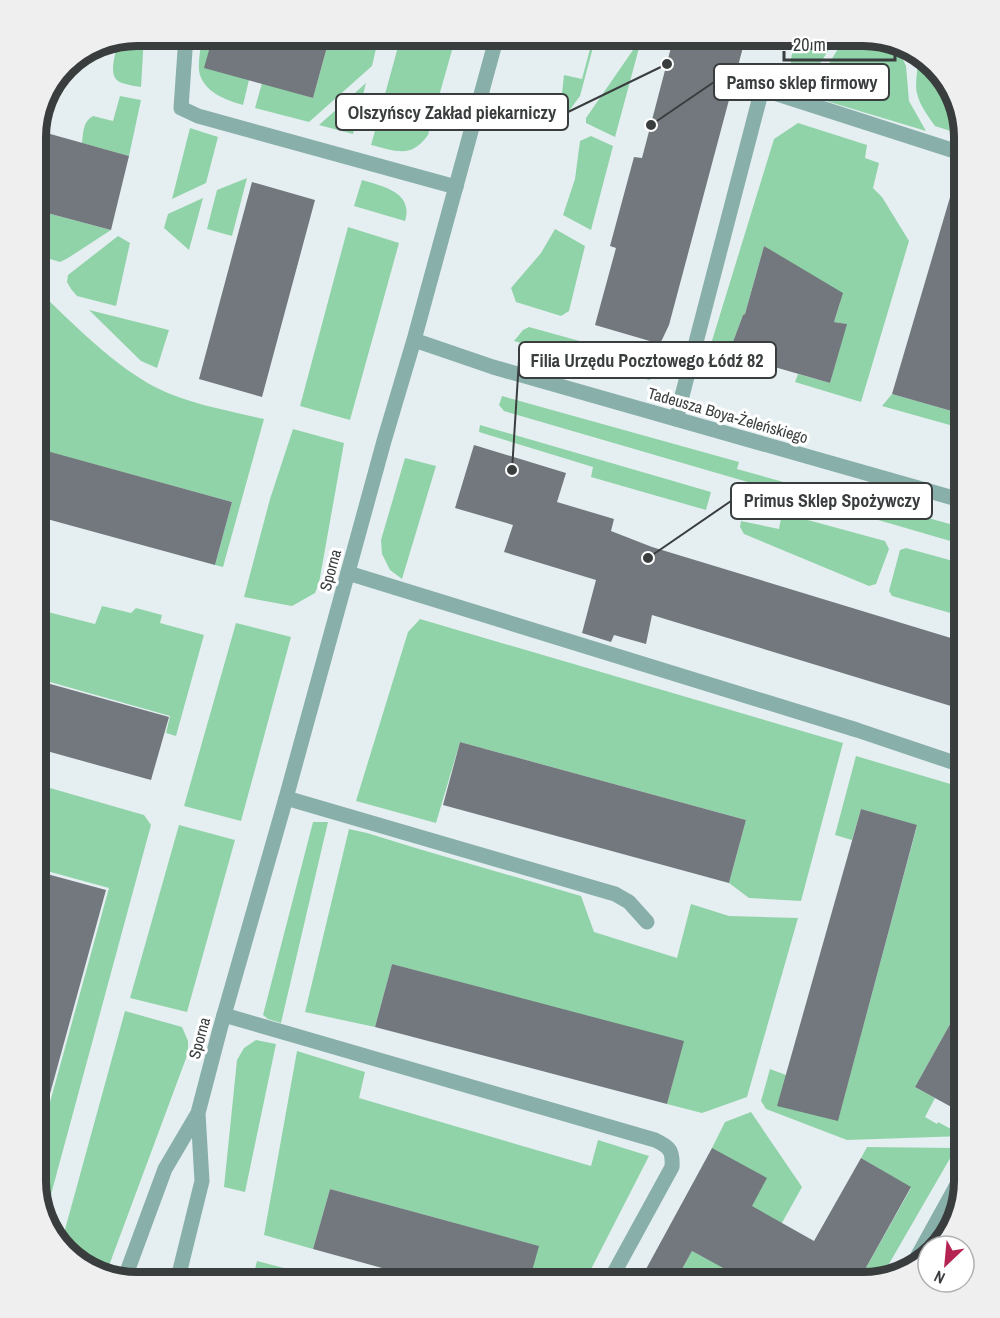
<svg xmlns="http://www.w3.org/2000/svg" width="1000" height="1318" font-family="'Archivo Narrow',sans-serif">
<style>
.green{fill:#91d3a8}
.building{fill:#72787e}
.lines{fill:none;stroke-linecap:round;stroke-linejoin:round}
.service{stroke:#88afaa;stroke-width:15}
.minor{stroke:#88afaa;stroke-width:15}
.tertiary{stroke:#88afaa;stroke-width:15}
.labels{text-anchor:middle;stroke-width:6;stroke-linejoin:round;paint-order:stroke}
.street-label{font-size:16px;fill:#393d3e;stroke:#fff}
.rim{fill:none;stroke:#393d3e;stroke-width:8}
.leader{fill:none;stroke:#393d3e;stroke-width:2}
.callout-dot{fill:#393d3e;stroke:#fff;stroke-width:2}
.callout{fill:#fff;stroke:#393d3e;stroke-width:2}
.callout-label{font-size:18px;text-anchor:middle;font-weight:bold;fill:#393d3e}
</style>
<rect width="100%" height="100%" fill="#e5eff2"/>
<!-- green -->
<path class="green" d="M137,36H144L141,87C135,86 128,85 122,83C106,78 116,55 117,44Z
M202,36H213L249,80L243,105C226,100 206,93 200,75C197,67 201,46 202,36Z
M330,36H379L372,66L309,122L255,108L262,83L313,98Z
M401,36H456L428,135C411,159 396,151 371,145Z
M589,36H596L580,96L566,115L560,112L564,75L582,79L593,38Z
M796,36H837L815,72L806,91C784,78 791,57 796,36Z
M846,36H869L896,44L906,66L909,101L926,131L813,97L820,78Z
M642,37L615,137L586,123V118Z
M919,55L947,81L963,135L935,126C927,115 916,100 916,86C916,76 918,65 919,55Z
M366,83L353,134L319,125Z
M120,96L141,100L129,156L82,143C83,133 83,121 93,116L113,121Z
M798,123L867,145L865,158L879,163L873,188L882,197L909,241L861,402L795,382L798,374L830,383L846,324L834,322L840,303L764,246L745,314L743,315L727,358L707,357L774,139Z
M190,128L218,137L206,183L172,199Z
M591,136L613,146L591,230L563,215L575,179L580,141Z
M247,178L232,236L207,229L217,190Z
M362,180C382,186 414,192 405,221L354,206Z
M203,198L189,250L164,228L168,214Z
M36,210L111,230L68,258L60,262L50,259L42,251L36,236Z
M348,227L399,243L350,420L300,406Z
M555,229L585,246L569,311L561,316L516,302L511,288L541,253Z
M118,236L130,243L116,306L77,296L71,289L67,282L68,275Z
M36,288C71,322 114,366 157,388C189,404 230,411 264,419L223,567L215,565L232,502L38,449L36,452Z
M89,310L169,330L157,368L141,361Z
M529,327L670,366L659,375L649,380L514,341L523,330Z
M964,381V429L882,406L892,394L955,412Z
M502,396L739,462L737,469L819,492L821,488L964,528V545L504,411L499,405Z
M480,425L711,492L706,510L591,477L593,467L479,432Z
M293,429L344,443L319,583L315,593L292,606L244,597L270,499Z
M405,458L436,466L402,579L390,570L382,554L381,540Z
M782,513L885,541L889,549L876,584L869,586L744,534L740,527L741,521L779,529Z
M906,548L964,564V617L892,596L889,591L900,550Z
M102,606L131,613L136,608L162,615L160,623L204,635L176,736L166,733L170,716L36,678V609L95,624Z
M420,619L843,743L801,901L749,898L729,883L746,820L460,742L436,823L356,801L408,632Z
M236,623L291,637L241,821L184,806Z
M856,756L964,788V999L915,1087L935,1098L925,1117L937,1124L938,1122L964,1136L847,1140L766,1109L761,1101L770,1069L786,1075L838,1120L917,826L861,809L852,840L835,835Z
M50,788L144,815L151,825L46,1213L36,1181V1153L109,888L36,868V803L38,794Z
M313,822H328L281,1023L268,1019L263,1015Z
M179,825L235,840L187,1012L130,998Z
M349,829L367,833L419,849L581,896L594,932L677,958L691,904L729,916L798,918L747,1097L702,1113L667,1104L683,1042L392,964L375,1027L305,1012Z
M125,1011L182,1027L188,1041V1053L107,1271L77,1260L61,1244Z
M256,1040L276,1044L245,1192L224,1187L237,1060L244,1048Z
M297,1051L365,1072L359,1098L591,1166L598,1140L649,1156L586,1279L579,1282H529L538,1246L330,1189L313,1249L264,1235Z
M751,1112L802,1187L749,1282H675L692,1251L719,1265L712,1148L725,1122Z
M867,1147L956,1148L882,1276L863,1282H858L911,1188L861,1158Z
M257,1261L338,1282H252Z"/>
<!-- building -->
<path class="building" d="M213,36H330L313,98L204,68Z
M674,36H746L669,325L660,344L595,325L616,248L610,246L634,157L642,158Z
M36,130L129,156L111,230L36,210Z
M956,177L964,178V381L955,412L892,394Z
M252,182L315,200L262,397L199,379Z
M764,246L843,293L834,322L847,324L830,383L771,366V368L727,358L743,315L745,314Z
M474,445L566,473L557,502L614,519L611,531L652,547L964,642V710L652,615L646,644L614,635L611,642L582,633L596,580L504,552L513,525L455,508Z
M36,448L232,502L215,565L36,516Z
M36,680L169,717L151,780L36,748Z
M460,742L746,820L729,883L443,805Z
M861,809L917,825L838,1121L777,1106Z
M36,871L106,890L45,1112L36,1111Z
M392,964L684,1041L667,1104L375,1027Z
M964,999V1091L955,1109L915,1087Z
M712,1148L767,1178L752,1206L814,1241L861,1158L911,1187L858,1282H749L692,1251L675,1282H639Z
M330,1189L539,1246L529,1282H433L313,1249Z"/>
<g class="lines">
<!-- service -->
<path class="service" d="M186,36L181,108L198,116L456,187
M676,419L762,89L964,154
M348,573L857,730L964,766
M286,798L615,894L629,902L647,922
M224,1015L655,1140C670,1147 673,1151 672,1167L609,1282"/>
<!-- minor -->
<path class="minor" d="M911,1268L964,1172"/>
<!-- tertiary -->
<path class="tertiary" d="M414,340L493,367L964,501
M124,1280L165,1169L198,1113L220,1029L286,798L384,441L414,340L497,36
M177,1282L202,1181L198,1113"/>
</g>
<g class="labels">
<!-- street labels -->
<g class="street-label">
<text transform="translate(728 415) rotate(16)" y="6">Tadeusza Boya-Żeleńskiego</text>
<text transform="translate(330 570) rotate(-75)" y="6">Sporna</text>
<text transform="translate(199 1038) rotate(-75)" y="6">Sporna</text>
</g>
</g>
<!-- crop -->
<path d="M0 0H1000V1318H0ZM137 46H863A91 91 0 0 1 954 137V1181A91 91 0 0 1 863 1272H137A91 91 0 0 1 46 1181V137A91 91 0 0 1 137 46Z" fill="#efeff0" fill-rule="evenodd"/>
<path class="rim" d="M137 46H863A91 91 0 0 1 954 137V1181A91 91 0 0 1 863 1272H137A91 91 0 0 1 46 1181V137A91 91 0 0 1 137 46Z"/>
<!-- callouts -->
<path class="leader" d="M651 125L714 82M667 64L568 112M512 470L519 360M648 558L731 501"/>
<g class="callout-dot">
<circle cx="651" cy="125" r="6"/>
<circle cx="667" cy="64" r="6"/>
<circle cx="512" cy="470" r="6"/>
<circle cx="648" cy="558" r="6"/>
</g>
<g class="callout">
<rect x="714" y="64" width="175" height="36" rx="6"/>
<rect x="336" y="94" width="232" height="36" rx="6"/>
<rect x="519" y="342" width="257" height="36" rx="6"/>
<rect x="731" y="483" width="201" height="36" rx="6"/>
</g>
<g class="callout-label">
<text x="802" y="89">Pamso sklep firmowy</text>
<text x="452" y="119">Olszyńscy Zakład piekarniczy</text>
<text x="647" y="367">Filia Urzędu Pocztowego Łódź 82</text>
<text x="832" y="507">Primus Sklep Spożywczy</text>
</g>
<!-- north arrow -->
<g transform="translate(946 1264) rotate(206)"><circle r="28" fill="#ffffff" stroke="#b0b1b2" stroke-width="1.5"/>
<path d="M0-4.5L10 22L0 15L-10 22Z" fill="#b42351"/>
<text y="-9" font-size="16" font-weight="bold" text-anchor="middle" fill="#393d3e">N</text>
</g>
<!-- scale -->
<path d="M784 51v9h111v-9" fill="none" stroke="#393d3e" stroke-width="3"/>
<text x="793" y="51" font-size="18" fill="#393d3e" stroke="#ffffff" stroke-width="4.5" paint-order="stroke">20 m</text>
</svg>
